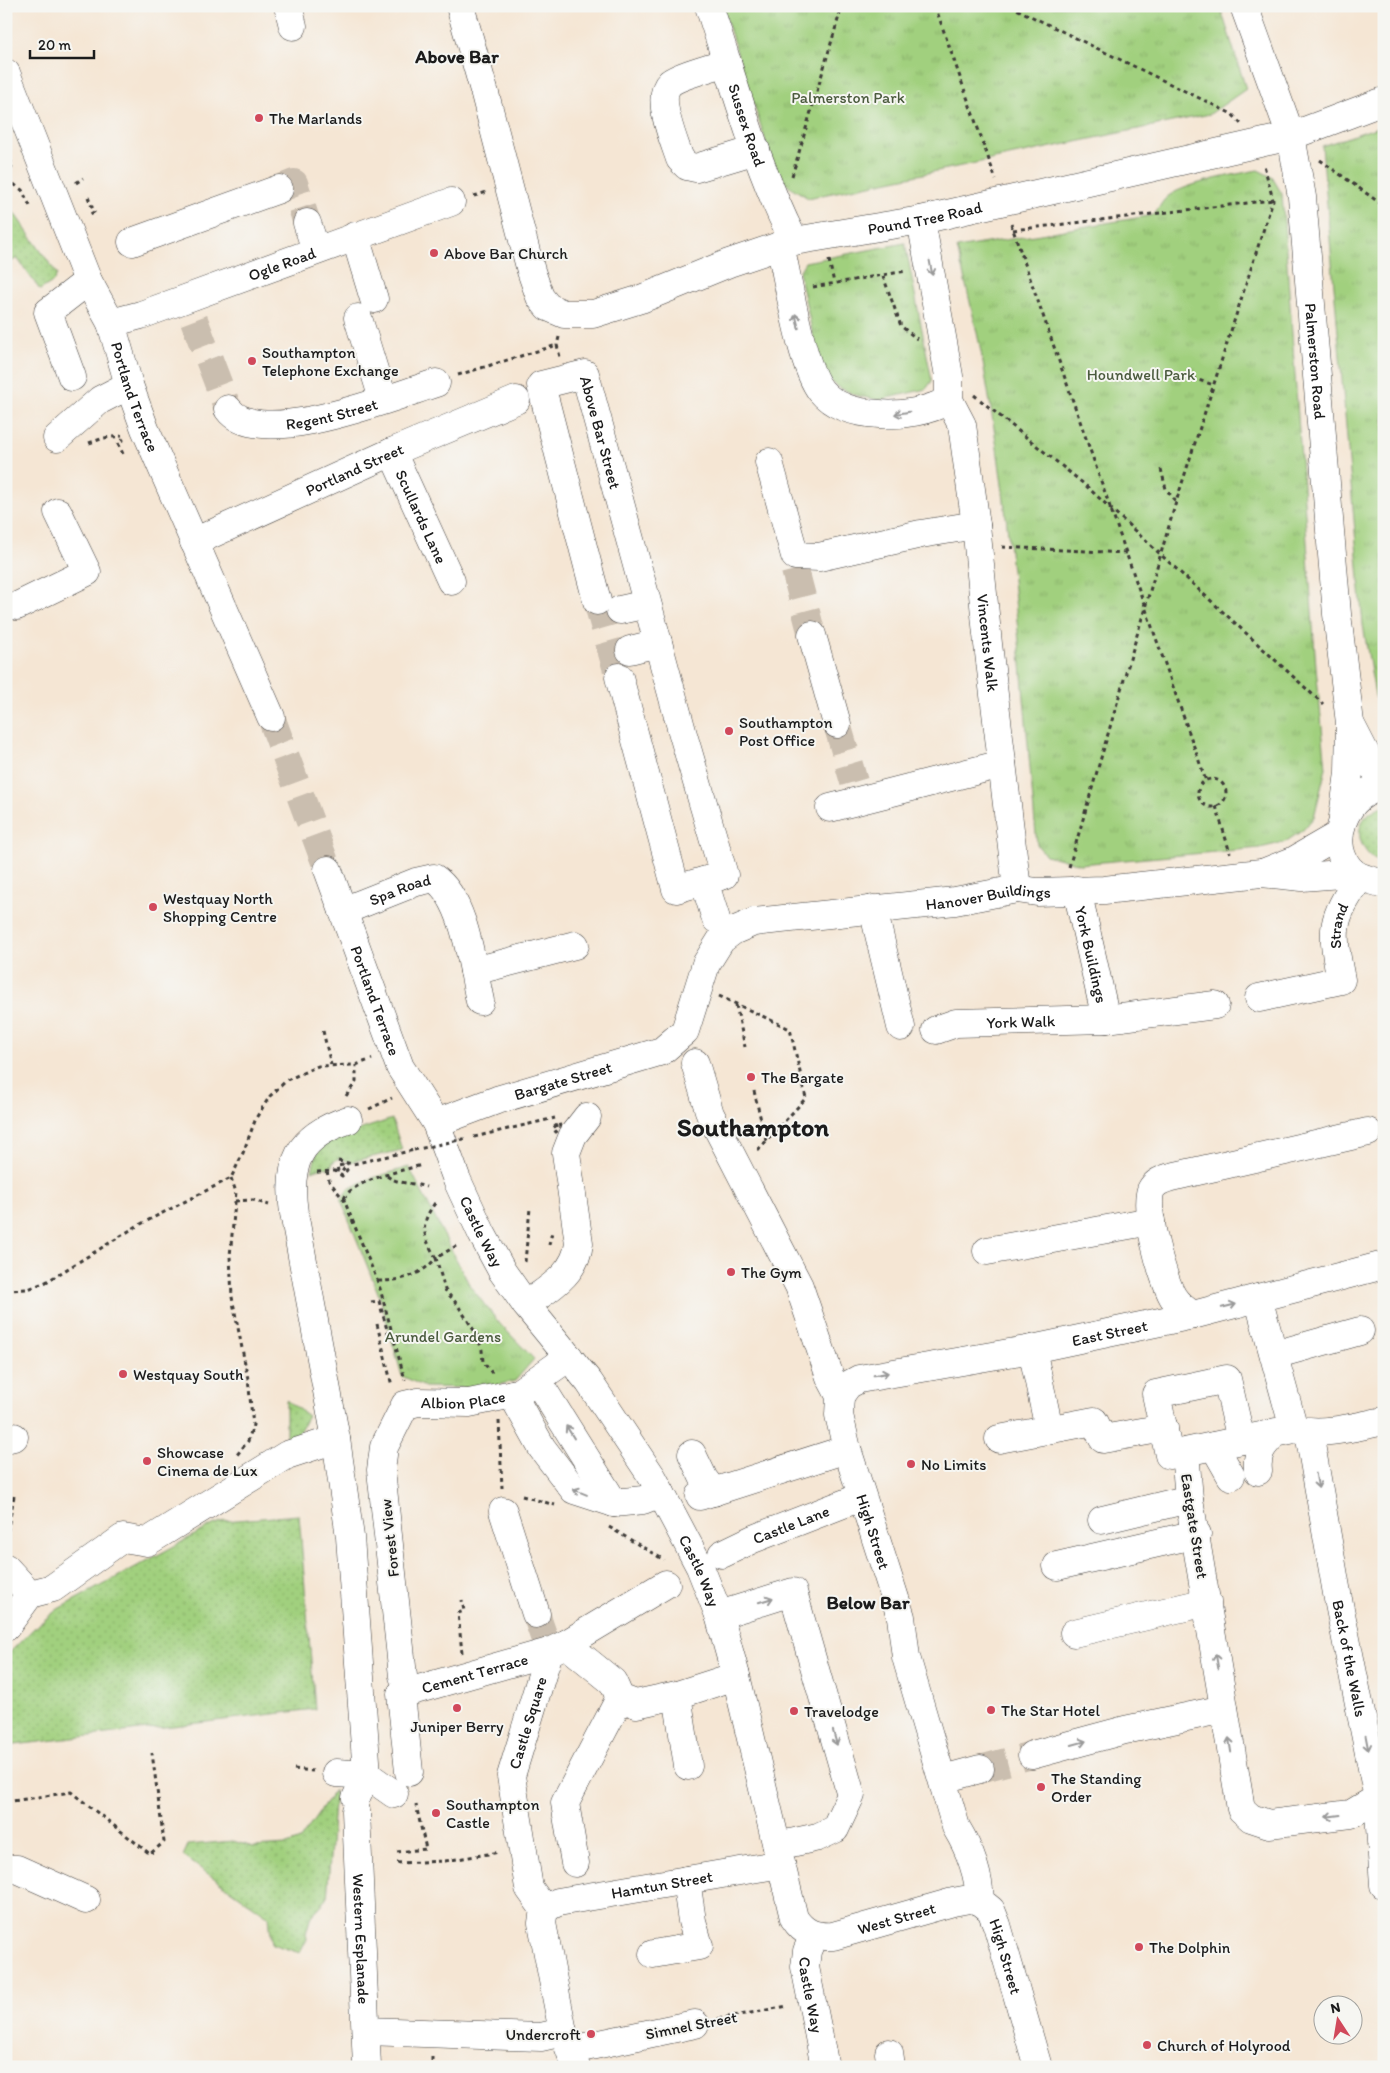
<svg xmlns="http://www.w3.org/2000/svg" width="1390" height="2073" font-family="Itim,sans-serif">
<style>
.grass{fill:url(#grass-dots);stroke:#5e764d}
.park{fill:url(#park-tufts);stroke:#5e764d}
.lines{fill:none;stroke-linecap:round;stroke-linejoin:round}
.minor-tunnel{stroke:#cabeaf;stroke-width:28;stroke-dasharray:28 14;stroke-linecap:butt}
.minor-casing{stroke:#3d3a38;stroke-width:29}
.path{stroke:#3d3a38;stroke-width:3;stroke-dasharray:4 4;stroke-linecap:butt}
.minor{stroke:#fff;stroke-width:28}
.path-bridge{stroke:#3d3a38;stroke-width:3;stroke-dasharray:4 4;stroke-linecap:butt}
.oneway{stroke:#999}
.poi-dot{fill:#d1495b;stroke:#f6f6f2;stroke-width:2}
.labels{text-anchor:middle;stroke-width:4;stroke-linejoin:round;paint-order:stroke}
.park-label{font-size:16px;fill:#4b5b3e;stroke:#f6f6f2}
.poi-label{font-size:16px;fill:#1c1c1c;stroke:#f6f6f2;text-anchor:start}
.street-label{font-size:16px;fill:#1c1c1c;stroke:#f6f6f2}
.quarter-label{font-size:19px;font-weight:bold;fill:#1c1c1c;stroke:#f6f6f2}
.town-label{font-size:26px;font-weight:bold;fill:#1c1c1c;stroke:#f6f6f2}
</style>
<defs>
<pattern id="grass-dots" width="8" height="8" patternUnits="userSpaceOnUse" patternTransform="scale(1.25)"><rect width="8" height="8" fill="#a1d07e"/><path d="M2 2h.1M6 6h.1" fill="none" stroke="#8ab26c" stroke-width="1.8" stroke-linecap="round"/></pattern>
<pattern id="park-tufts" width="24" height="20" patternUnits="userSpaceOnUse" patternTransform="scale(1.25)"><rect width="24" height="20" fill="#a1d07e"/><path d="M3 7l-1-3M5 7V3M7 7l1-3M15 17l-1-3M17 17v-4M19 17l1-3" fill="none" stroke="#8ab26c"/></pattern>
</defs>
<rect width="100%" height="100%" fill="#f6f6f2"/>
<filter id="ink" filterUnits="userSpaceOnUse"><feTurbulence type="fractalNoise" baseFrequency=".02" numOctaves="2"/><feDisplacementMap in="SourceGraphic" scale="10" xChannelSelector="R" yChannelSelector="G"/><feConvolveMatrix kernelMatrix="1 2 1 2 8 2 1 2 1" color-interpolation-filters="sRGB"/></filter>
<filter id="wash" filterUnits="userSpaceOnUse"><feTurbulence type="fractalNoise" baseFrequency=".0096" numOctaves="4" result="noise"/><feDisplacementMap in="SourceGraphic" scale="20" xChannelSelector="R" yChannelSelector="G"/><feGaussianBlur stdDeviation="1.12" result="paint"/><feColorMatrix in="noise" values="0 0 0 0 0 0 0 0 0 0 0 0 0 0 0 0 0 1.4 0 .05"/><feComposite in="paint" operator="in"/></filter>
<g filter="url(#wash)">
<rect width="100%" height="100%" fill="#f5e6d4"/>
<!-- grass -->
<path class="grass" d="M12,210L57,274L54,281L40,290L17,258L6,265V212Z
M1384,806V865C1354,852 1349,816 1384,806Z
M392,1119L402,1150L350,1162L339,1158L333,1162L331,1169L323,1167L312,1171L316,1155L326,1141Z
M286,1400L308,1416L291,1446L286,1443Z
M299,1515L315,1709L6,1746V1656L33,1629L58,1609L213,1525L224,1521Z
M335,1790L327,1899L311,1916L306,1933L307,1939L300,1953L272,1944L269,1917L183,1856L188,1845L233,1841L253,1847L287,1845L300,1840Z"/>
<!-- park -->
<path class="park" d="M722,6H1220L1246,89L1210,114L808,198L778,179Z
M1384,125V747L1363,625L1322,146Z
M1258,170L1272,177L1282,194L1316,667L1326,768L1314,817L1303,830L1285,842L1260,848L1080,864L1046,855L1037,845C1022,688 1013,529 985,374C978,332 967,290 957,248L1154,215C1158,210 1161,203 1165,199C1179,184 1237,174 1258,170Z
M905,243L932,381L926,389L879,400L858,396L840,388L829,380L819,362L799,272L805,262Z
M409,1167L470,1286L500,1324L534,1359L515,1381L483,1388L425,1387L402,1376L380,1298L341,1200L348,1189L369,1179Z"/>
</g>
<g filter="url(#ink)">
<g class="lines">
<!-- minor-tunnel -->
<path class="minor-tunnel" d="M279,189L294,183L307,223
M194,320L228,409
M795,570L812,635
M597,601L619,677
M271,717L328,870
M837,724L854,782
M536,1614L545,1640
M980,1769L1032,1755"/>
<defs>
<g id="minor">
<path d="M288,6L293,26"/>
<path id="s1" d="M460,6L485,94L531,271L540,297L548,307L564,314H593L641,299L729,263L794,241L921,220L1291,136L1384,101"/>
<path id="s2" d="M709,6C735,85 756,167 794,241"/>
<path id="s3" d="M1244,6L1291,136L1302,197L1337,614L1350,723L1349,773L1343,817"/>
<path d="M727,62C715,66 678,76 670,83C655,97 674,141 680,159L687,166L696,168L756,150"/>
<path id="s4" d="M6,73L88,281L111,323L129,385L145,429L271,717"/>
<path id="s5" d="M921,220L949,376V400L962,425L976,525L988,644L1017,889"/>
<path d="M307,223L316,250"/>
<path d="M355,236L374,299"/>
<path d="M132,242L279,189"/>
<path d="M780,245C788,278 801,367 821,391C835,408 858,413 879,414C902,416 929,411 949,400"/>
<path d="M358,318L383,399"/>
<path id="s6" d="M111,323L141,315L451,202"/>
<path d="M72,377L48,312L88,281"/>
<path id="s7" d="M228,409C258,451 395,396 436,383"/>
<path d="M57,438L100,400L129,385"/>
<path id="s8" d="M392,452L451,581"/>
<path d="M769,462L795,556L819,557L921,534L976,525"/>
<path id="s9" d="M194,542L392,452L516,400"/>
<path id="s10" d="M597,601L541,385L585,374L682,731L724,875L676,889L619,677"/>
<path d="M17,606L87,572L58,512"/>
<path d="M620,610L647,604"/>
<path d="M812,635L837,724"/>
<path d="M630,650L658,643"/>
<path d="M1352,727L1372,766L1384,778"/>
<path d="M1384,788C1345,789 1323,848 1354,873C1362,879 1375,881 1384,884"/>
<path d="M830,808L1002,764"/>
<path id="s11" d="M328,870L400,1067L436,1123L457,1180L482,1234L502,1271L526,1305L589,1382L653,1478L700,1567L719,1615L736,1676L794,1918C804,1934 816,1937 833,1936L953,1902L969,1899L980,1901"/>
<path d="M1265,872L1293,861L1338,835"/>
<path d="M704,881L716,919"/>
<path id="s12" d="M1077,890L1106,1019"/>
<path d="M873,909L901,1027"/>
<path id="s13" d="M343,911L416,882L434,878C465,899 472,965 480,1001"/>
<path d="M474,971L575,945"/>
<path id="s14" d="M1259,998L1341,980C1331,928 1330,921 1360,877"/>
<path id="s15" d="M936,1030L956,1023L1106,1019L1215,1005"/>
<path id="s16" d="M695,1063L710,1114L799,1286L830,1377L840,1396L839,1415L847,1449L901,1617L906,1657L956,1827C970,1850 979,1873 980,1901L991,1910L997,1925L1038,2067"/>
<path d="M348,1120C298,1136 287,1163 294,1213L336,1439L350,1537L367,1775L356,1798"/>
<path id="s17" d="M436,1123L497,1100L662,1051L685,1031L706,964L721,940L733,931L754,922L955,901L1017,889L1037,892L1104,890L1261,873L1302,877L1354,873"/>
<path d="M987,1251L1151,1221"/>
<path d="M1258,1298L1294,1429"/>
<path d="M526,1305C549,1288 576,1274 579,1243L566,1153L573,1135L587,1117"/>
<path d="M1193,1315C1185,1310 1178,1305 1173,1297C1163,1281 1141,1203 1152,1188C1158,1179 1171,1177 1180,1175L1368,1132"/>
<path d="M1032,1349L1049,1429"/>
<path d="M1274,1355L1360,1331"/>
<path d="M537,1380L614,1503"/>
<path d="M512,1394L542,1448L574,1490L614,1503L643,1500L661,1493"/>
<path id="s18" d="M840,1396L848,1385L859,1379L1032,1349L1193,1315L1384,1265"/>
<path id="s19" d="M1309,1433L1338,1599L1378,1798L1384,1885"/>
<path d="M6,1439L14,1437"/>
<path d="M999,1439L1094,1421L1103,1439L1164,1428"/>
<path d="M1214,1446L1231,1476"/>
<path d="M1185,1452L1169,1455L1156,1394L1227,1379L1241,1440"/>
<path d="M692,1454L704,1479L714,1492"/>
<path d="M1258,1471C1256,1452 1263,1445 1276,1432"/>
<path d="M700,1496L847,1449"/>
<path d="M503,1511L536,1614"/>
<path d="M1102,1520L1189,1499"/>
<path id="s20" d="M722,1554L753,1539L861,1497"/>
<path d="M1057,1566L1197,1534"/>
<path d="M6,1568L30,1594L53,1588L123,1538L147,1542L287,1455L336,1439"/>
<path d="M719,1615L793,1592L851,1795L835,1829L818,1837L777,1846"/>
<path d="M6,1627L30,1594"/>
<path d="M1074,1633L1207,1602"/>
<path d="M566,1644L613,1682L620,1698L636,1704L677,1695L736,1676"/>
<path id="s21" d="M403,1676L381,1470L384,1447L405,1405L418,1402L469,1403L518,1393L569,1357"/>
<path d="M677,1695L688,1766"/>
<path d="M1032,1755L1125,1730L1224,1709"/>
<path id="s22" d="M409,1772L401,1694L549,1652L566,1644L666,1584"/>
<path d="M336,1773L367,1775L394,1794"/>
<path d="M943,1779L980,1769"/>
<path d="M1378,1798L1351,1814L1269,1824L1251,1818L1241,1809L1189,1499L1185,1452L1294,1429C1324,1436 1354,1427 1384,1421"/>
<path id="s23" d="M356,1811L367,2067"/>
<path d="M575,1863L565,1803L620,1698"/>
<path d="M6,1869H17L86,1900"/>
<path id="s24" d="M544,1909L529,1888L511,1776L549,1652"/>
<path id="s25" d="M544,1909L558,1902L781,1864"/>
<path d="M544,1909L542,1923L563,2032L576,2067"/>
<path id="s26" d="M814,1935L807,1951L805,1967L825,2067"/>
<path d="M653,1954L699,1946L692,1921L686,1880"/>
<path d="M366,2031L541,2037L563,2032"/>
<path d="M571,2050L695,2024"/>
<path d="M889,2053L891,2067"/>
</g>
</defs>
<!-- minor casing -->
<use href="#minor" class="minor-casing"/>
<!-- path -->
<path class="path" d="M935,6L996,180
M1010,6L1232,114L1241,124
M6,152L13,166L6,175
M1320,160L1384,206
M792,176L842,6
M76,183L83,178
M6,184L12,183L22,190L30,206
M474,196L487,192
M88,197L94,212L90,214L89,212
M1011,224L1206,781
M1013,230L1273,200
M829,260L834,283
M883,276L901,326L917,339
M813,287L906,271
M559,337L557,345L560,357
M458,375L557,345
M1192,378L1214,385
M974,395L1084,484L1323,704
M89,443L104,438L122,436
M123,454L118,443L124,439
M1161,469L1166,489L1176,502
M1002,547L1126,553
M1198 793a14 14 0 1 1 28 0a14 14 0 1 1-28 0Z
M1216,806L1230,853
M1069,867L1176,502L1273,200L1264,165
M719,996L790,1029L806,1098L757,1151
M736,1005L745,1047
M323,1031L331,1065
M754,1091L766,1141
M346,1096L356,1082V1065
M369,1109L392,1098
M474,1137L555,1118
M338,1161L353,1164L414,1150
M327,1171L329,1181L344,1200L379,1285L405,1380
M317,1172L335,1171L342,1176L347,1170L343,1165
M387,1176C399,1185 413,1182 426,1187
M231,1178L236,1192L230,1256L232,1297L248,1379L253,1425L248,1441L236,1456
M344,1199C350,1181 404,1170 422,1165
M235,1201L253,1200L269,1205
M435,1203C419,1225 423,1236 436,1258L456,1246
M549,1245L552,1232
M525,1262L530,1208
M378,1281C401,1281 421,1276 436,1258L445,1290L457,1304L477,1335L482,1350L483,1362L492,1373
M6,1290L28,1289L46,1282L137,1226L231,1178L243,1153L256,1118L270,1096L287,1080L318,1066L356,1065L372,1059
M371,1302L379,1301L388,1333L393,1332
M377,1324L392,1386
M499,1421L502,1488
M6,1496H14L6,1539
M522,1496L555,1505
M609,1527L664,1560
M462,1653L458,1613L464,1611L462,1600
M294,1769L313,1771
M6,1802L71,1792L150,1854L164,1842L152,1753
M397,1852L426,1849L416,1805
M397,1863L445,1861L500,1852
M718,2019L788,2006
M432,2057V2067"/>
<!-- minor -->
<use href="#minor" class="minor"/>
<!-- path-bridge -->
<path class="path-bridge" d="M557,1125L553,1128L556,1132L560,1128L559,1120
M414,1150L468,1138
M343,1165L337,1166L338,1171L342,1172L347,1164"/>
</g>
<!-- one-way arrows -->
<defs><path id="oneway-shaft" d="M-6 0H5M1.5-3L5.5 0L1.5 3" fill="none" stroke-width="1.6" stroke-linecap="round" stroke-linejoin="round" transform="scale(1.25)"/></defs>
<g class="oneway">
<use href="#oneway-shaft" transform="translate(931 268) rotate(79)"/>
<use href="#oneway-shaft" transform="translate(797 321) rotate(-103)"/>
<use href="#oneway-shaft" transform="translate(902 413) rotate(170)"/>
<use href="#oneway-shaft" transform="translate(1229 1306) rotate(-14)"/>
<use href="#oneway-shaft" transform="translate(881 1374) rotate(-10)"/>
<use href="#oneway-shaft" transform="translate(570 1432) rotate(-122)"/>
<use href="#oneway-shaft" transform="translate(1317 1481) rotate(80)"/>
<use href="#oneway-shaft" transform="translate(580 1492) rotate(-158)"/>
<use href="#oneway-shaft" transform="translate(766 1600) rotate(-17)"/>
<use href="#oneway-shaft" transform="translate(1217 1661) rotate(-100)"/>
<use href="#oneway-shaft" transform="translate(835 1738) rotate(74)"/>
<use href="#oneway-shaft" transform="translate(1079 1743) rotate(-15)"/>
<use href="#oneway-shaft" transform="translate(1367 1743) rotate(79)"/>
<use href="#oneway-shaft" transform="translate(1230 1745) rotate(-99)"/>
<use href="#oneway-shaft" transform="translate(1333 1816) rotate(173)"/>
</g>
</g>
<!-- markers -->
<g class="poi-dot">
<circle cx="259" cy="118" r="5"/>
<circle cx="434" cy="253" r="5"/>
<circle cx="252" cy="361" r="5"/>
<circle cx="729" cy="731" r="5"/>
<circle cx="153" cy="907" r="5"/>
<circle cx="751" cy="1077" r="5"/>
<circle cx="731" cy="1272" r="5"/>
<circle cx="123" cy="1374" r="5"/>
<circle cx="147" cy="1461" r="5"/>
<circle cx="911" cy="1464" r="5"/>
<circle cx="457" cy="1708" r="5"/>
<circle cx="991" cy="1710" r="5"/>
<circle cx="794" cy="1711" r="5"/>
<circle cx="1041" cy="1787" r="5"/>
<circle cx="436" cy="1813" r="5"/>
<circle cx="1139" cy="1947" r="5"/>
<circle cx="591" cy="2034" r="5"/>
<circle cx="1147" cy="2045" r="5"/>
</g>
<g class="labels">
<!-- park labels -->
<g class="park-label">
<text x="848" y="103">Palmerston Park</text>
<text x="1141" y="380">Houndwell Park</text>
<text x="443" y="1342">Arundel Gardens</text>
</g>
<!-- poi labels -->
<g class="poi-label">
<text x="269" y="124">The Marlands</text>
<text x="444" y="259">Above Bar Church</text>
<text x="262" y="358">Southampton<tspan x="262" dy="18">Telephone Exchange</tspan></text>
<text x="739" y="728">Southampton<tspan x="739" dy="18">Post Office</tspan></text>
<text x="163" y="904">Westquay North<tspan x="163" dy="18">Shopping Centre</tspan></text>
<text x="761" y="1083">The Bargate</text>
<text x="741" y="1278">The Gym</text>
<text x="133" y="1380">Westquay South</text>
<text x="157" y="1458">Showcase<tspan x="157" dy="18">Cinema de Lux</tspan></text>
<text x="921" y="1470">No Limits</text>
<text x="1001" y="1716">The Star Hotel</text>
<text x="804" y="1717">Travelodge</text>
<text x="457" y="1732" text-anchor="middle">Juniper Berry</text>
<text x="1051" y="1784">The Standing<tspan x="1051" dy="18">Order</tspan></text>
<text x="446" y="1810">Southampton<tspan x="446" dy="18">Castle</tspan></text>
<text x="1149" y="1953">The Dolphin</text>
<text x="581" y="2040" text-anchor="end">Undercroft</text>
<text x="1157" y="2051">Church of Holyrood</text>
</g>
<!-- street labels -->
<g class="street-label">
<text dy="6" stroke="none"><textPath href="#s2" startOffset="125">Sussex Road</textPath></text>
<text dy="6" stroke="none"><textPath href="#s1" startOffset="708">Pound Tree Road</textPath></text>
<text dy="6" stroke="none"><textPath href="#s6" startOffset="181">Ogle Road</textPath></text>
<text dy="6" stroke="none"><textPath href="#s3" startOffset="365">Palmerston Road</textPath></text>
<text dy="6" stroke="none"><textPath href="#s4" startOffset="349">Portland Terrace</textPath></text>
<text dy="6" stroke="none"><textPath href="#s7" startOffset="109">Regent Street</textPath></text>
<text dy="6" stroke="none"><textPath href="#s10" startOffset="329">Above Bar Street</textPath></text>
<text dy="6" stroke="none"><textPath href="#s9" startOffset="176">Portland Street</textPath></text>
<text dy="6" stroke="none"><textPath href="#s8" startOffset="71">Scullards Lane</textPath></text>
<text dy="6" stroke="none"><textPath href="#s5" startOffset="430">Vincents Walk</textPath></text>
<text dy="6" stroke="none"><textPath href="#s13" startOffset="61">Spa Road</textPath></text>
<text dy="6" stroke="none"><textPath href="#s17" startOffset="640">Hanover Buildings</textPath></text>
<text dy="6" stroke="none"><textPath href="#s14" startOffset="139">Strand</textPath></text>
<text dy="6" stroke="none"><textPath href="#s12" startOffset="66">York Buildings</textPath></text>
<text dy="6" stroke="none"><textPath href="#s11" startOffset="139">Portland Terrace</textPath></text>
<text dy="6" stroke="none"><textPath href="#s15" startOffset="86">York Walk</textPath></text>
<text dy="6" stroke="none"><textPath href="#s17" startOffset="134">Bargate Street</textPath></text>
<text dy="6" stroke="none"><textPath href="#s11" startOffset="394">Castle Way</textPath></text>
<text dy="6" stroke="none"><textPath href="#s18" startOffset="281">East Street</textPath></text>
<text dy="6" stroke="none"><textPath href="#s21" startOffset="336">Albion Place</textPath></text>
<text dy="6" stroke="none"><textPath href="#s20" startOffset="75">Castle Lane</textPath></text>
<text transform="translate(1195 1526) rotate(81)" y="6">Eastgate Street</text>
<text dy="6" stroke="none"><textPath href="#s16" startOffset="505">High Street</textPath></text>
<text transform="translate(389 1538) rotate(-96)" y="6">Forest View</text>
<text dy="6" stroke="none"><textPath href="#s11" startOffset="799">Castle Way</textPath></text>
<text dy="6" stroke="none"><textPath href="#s19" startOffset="229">Back of the Walls</textPath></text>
<text dy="6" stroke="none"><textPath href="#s22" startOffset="155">Cement Terrace</textPath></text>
<text dy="6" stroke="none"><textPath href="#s24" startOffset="195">Castle Square</textPath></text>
<text dy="6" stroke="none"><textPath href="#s25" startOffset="121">Hamtun Street</textPath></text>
<text dy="6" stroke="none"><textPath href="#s11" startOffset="1271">West Street</textPath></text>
<text dy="6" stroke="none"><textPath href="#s23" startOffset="128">Western Esplanade</textPath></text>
<text dy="6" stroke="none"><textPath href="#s16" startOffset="954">High Street</textPath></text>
<text dy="6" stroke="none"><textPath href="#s26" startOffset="62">Castle Way</textPath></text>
<text transform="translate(691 2025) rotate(-11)" y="6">Simnel Street</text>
</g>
<!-- quarter labels -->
<g class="quarter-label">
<text x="457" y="63">Above Bar</text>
<text x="868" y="1609">Below Bar</text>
</g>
<!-- town labels -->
<g class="town-label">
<text x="753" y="1136">Southampton</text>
</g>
</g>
<!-- margin -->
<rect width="1390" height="2073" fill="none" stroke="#f6f6f2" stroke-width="25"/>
<!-- north arrow -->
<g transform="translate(1338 2020) rotate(348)"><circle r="24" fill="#f6f6f2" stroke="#9f9f9c"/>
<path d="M0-4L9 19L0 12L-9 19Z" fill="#d1495b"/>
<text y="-8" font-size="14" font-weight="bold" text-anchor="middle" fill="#1c1c1c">N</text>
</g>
<!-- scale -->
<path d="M30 50v8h64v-8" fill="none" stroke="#1c1c1c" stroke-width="2.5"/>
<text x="38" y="50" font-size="15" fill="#1c1c1c" stroke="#f6f6f2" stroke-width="4" paint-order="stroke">20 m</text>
</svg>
